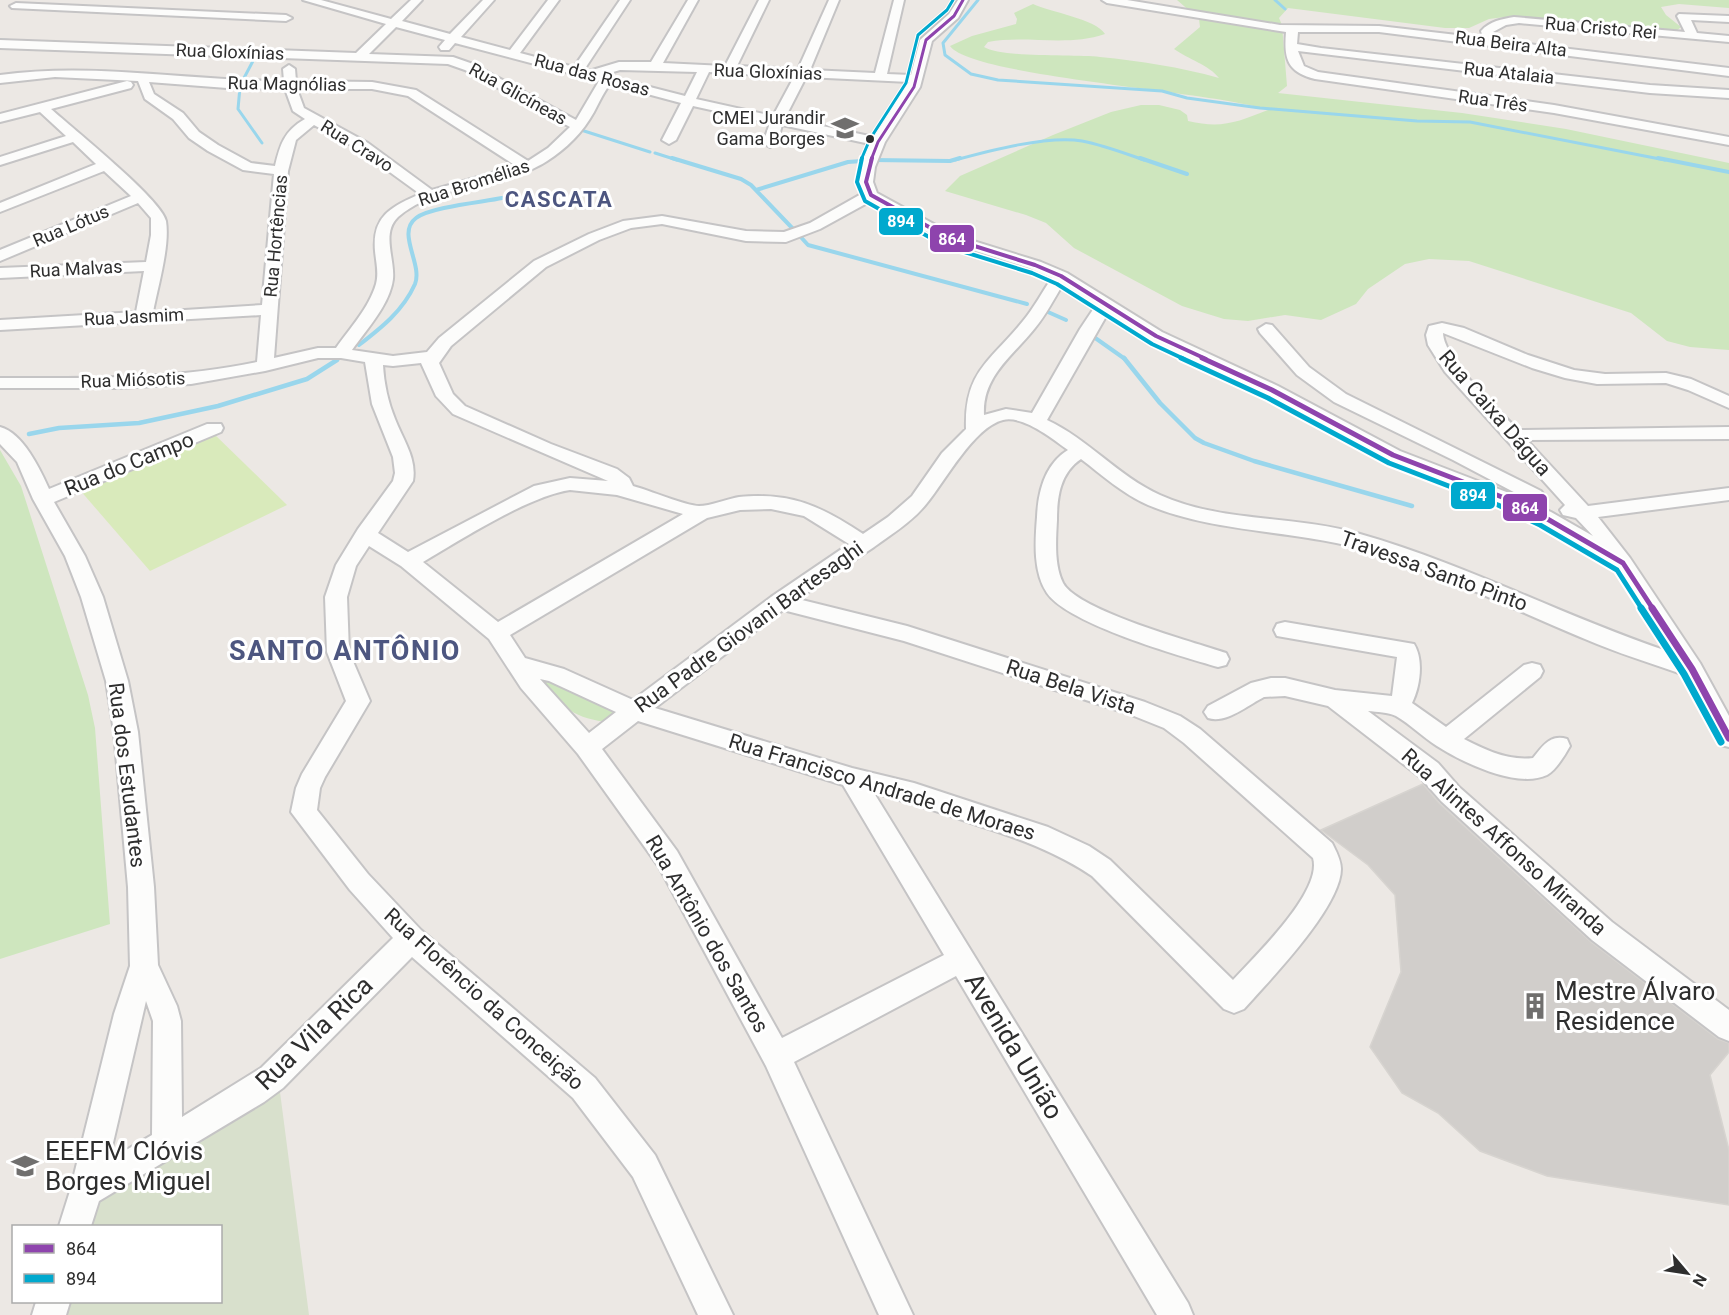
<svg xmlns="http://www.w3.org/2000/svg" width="1729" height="1315" font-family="Roboto,sans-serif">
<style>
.green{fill:#cee6be}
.cemetery{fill:#d8e0cc}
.pitch{fill:#d9eabb}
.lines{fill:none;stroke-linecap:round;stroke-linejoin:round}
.stream-far2{stroke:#99d6ec;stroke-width:3}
.stream-far1{stroke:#99d6ec;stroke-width:4}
.stream{stroke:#99d6ec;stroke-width:4.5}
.building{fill:#d1cecb;stroke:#d7d4d0;stroke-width:1.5}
.minor-casing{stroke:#c5c4c5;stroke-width:4}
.minor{fill:#fcfcfb;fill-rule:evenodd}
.bus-1-far3-casing{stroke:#fff;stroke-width:5}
.bus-1-far2-casing{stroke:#fff;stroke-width:7}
.bus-1-far1-casing{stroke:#fff;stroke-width:9}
.bus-1-casing{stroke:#fff;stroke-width:11}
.bus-2-far3-casing{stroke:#fff;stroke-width:5}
.bus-2-far2-casing{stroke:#fff;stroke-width:7}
.bus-2-far1-casing{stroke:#fff;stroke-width:9}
.bus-2-casing{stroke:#fff;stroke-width:11}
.bus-1-far3{stroke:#8e44ad;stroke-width:3}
.bus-1-far2{stroke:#8e44ad;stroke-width:4}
.bus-1-far1{stroke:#8e44ad;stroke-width:5}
.bus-1{stroke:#8e44ad;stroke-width:7}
.bus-2-far3{stroke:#00a9ce;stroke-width:3}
.bus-2-far2{stroke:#00a9ce;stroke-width:4}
.bus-2-far1{stroke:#00a9ce;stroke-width:5}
.bus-2{stroke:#00a9ce;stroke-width:7}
.bus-dot{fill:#2e2e2e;stroke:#fff;stroke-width:2}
.labels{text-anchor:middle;stroke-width:6;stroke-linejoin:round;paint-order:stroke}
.far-street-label{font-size:18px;fill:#2e2e2e;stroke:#fff}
.far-poi-label{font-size:18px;fill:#2e2e2e;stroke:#fff;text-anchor:end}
.street-label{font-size:21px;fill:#2e2e2e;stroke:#fff}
.far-district-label{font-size:22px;font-weight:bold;letter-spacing:1.5px;fill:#4d5680;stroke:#fff}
.near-poi-label{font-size:26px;fill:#2e2e2e;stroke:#fff;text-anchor:start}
.near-street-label{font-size:26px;fill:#2e2e2e;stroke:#fff}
.district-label{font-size:27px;font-weight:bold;letter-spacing:1.5px;fill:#4d5680;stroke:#fff}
.line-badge{stroke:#fff;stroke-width:2}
.badge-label{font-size:16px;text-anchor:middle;font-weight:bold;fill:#fff}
</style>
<rect width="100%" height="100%" fill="#ece8e4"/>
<!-- green -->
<path class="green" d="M1177,0H1729V8L1679,4L1661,7L1666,15L1681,27L1675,32L1505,17L1489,19L1469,28H1445L1288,8L1279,18L1282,25L1287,86L1278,93L1462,113L1566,129L1729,163V350L1690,347L1667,341L1631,313L1469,261L1429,259L1405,264L1368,289L1356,304L1321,320L1285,315L1248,321L1224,319L1182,306L1074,248L1046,223L1026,215L945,191L960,176L1053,135L1111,112L1141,105H1159L1180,110L1187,115L1188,121C1222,129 1237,122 1268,110C1214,91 972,77 950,46L972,36L1016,24L1017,19L1014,13L1033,4C1050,12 1096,19 1105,34C1068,47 1026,35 988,42L984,47C1001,58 1075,54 1100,57C1140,61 1180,67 1219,78C1209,65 1188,59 1174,49L1200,27L1199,19Z
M0,450L21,486L88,695L95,728L110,924L0,959Z
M543,675L618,711L610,722C576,720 561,706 538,682Z"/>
<!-- cemetery -->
<path class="cemetery" d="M277,1069L309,1315H66L70,1302H220V1226H90L105,1168Z"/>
<!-- pitch -->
<path class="pitch" d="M211,431L287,505L150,571L79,489Z"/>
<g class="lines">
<!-- stream-far2 -->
<path class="stream-far2" d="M978,0L943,43L945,55L971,74L998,80L1162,91L1187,98L1260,108L1417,121L1470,122L1665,160
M1275,0L1285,9
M0,40L16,41
M244,78L254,59L251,54
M240,87L238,109L262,143
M581,130L650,152
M655,153L677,160
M955,160C988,151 1048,135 1082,141C1103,145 1124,153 1144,160"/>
<!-- stream-far1 -->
<path class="stream-far1" d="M672,158L741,179L751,185L796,232
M1140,158L1187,174
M1658,158L1729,172
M873,160L950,161L960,158
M756,190L848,162L862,161
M799,235L808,245L1027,304
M1048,312L1066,320
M1091,335L1125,359
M359,345C381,328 403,311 415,284C423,264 396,233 416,218C430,207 483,202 502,198"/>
<!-- stream -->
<path class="stream" d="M1124,358L1160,403L1195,438L1204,443L1254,461L1412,506
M29,434L59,428L139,423L218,406L307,379L337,360"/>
</g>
<!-- building -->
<path class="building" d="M1423,784L1439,803L1591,942L1718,1039L1729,1043V1052L1710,1075L1729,1150V1205L1547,1176L1480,1151L1438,1113L1402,1093L1370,1047L1401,972L1395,895L1368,865L1321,830Z"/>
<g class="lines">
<defs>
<path id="minor" d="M303,0H321L391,19L411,0H422L402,21L450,34L483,0H494L461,37L510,50L548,0H559L520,53L574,67L620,0H630L584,70L589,71L619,62H651L688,0H698L663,63L725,66L759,0H769L737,66L798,69L829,0H839L810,70L875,73L894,0H904L887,74L911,75L920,40L949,14L958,0H968L958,18L932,41L920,87L885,142L875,167L873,182L877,193L954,235L1041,262L1067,273L1162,332L1278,386L1400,451L1509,493L1551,512L1593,536L1576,518L1563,515L1560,510L1565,505L1445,372L1428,345L1426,335L1429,326L1442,323L1464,328L1528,355L1574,370L1605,374L1666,373L1691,379L1729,396V408L1688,390L1666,383L1597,384L1565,378L1532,368L1443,333C1444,360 1498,409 1518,430L1729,427V439L1527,440L1588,506L1729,488V500L1598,517L1630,558L1700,663L1729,716V747L1721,745L1684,675C1651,663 1617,653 1585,639C1515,610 1447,576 1375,553C1301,529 1220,535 1148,505C1123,494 1102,475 1081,459C1060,473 1057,497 1057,520C1056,540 1054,565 1063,583C1078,611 1194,642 1226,653L1229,659L1226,665L1218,667C1180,656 1068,624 1047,593C1033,572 1035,542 1037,517C1038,492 1045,464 1068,450C1053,439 1023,415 1003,420C974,427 945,481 927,503C913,521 892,534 874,547C848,564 823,582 798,599L907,626L1145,702L1180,716L1200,729L1332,843C1336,851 1341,860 1341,869C1341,907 1269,981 1244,1009L1234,1013L1224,1009L1092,876C1056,852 1018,838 977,825C943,813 909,802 874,793L1188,1303L1193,1315H1157L956,976L794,1062L913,1315H879L766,1066L659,867L578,754L521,688L489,639L401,566L369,546L356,566L347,597L349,652L370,701L325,777L320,788L317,810L368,874L421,930L595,1078L655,1155L733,1315H698L633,1177L573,1098L412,957L283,1088L264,1102L99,1201L91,1226H59L70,1191L114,1014L130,966L128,887L114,732L106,681L81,597L65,556L33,499L17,462L0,444V427C23,433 40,469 49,489L207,424H221L223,428L221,432L54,502L85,556L103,597L128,681L138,732L154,887L158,965L177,1006L181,1021L182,1117L261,1068L393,938L350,890L291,812L296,788L302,774L346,701L327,652L325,597L336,565L358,529L393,481L395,473L393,457L372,404L365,362L341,358H318L265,371L191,384L117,388H0V378C86,378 172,380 257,362L261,315L0,330V320L136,312L144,271L0,278V268L146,262L151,235V218L138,203L0,261V250L131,196L104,171L0,212V203L96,164L73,142L0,165V157L66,136L40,112L0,122V114L127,81L131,82L133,85L131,88L51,109C71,127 162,200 166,221C170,246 158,286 153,312L262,305L274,174L243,170L208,151L189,138L173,119L145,99L138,81L55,77L0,83V75C94,62 189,81 284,81L283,69L289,65L295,69L296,81L372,82L416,90L528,161L548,148L570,127L465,70L448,64L0,48V40L356,53L386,24ZM396,27L445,40L439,47L441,50H449L455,43L599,81L576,120L473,64L453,57L369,54ZM620,70L697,72L685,96L603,75ZM709,72L794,77L773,116L696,99ZM806,77L909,82L874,137L785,118ZM149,82L227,88L285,89L293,111L305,119C284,131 280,145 275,166L251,163L218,145L199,132L183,113L154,94ZM610,84L681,103L662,140L669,144L676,140L693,106L770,123L763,143L770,147L777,143L782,125L870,144C863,162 856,175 863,193L810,223L784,232L746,231L662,216L623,221L589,234L534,261L439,338L427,352L393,356L352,350C367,329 390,304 393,279C395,259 381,233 398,217C436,183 506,188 547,161C566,149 583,132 594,112C599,103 603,93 610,84ZM297,89H372L408,96L516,166L432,190L368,143L304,108ZM314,125L358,149L420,194C391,207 372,216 375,251C376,262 379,273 376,284C369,308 350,328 336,348H318L274,358L288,171L296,140ZM871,201L944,241L1029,268L1052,278C1042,292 1034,308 1023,321C990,362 964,371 966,429L942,453L912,496L888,517L863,534C821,506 791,492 739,497C727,499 710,506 699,506C687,506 648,490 633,486L629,478L617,469L551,444L465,406L453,394L439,363L451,346L546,267L599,240L631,228L662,224L746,241L786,242L820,229ZM1063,284L1096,305L1080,329L1032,413L1006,409L984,415C982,376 1013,356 1035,328C1046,315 1054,299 1063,284ZM1108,313L1150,340L1266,394L1386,459L1495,501L1537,522L1616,568L1670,652C1565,617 1466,564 1360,534C1295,515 1222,523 1160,495C1118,476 1088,439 1047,420ZM421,363L436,396L453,414L608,481L570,478L534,486L408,552L378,533L413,481C417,458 403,440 395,419C388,402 384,383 383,365L393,366ZM570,490L617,495L683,514L498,622L423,562C460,540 529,496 570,490ZM771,509L804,516L849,544L771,597L633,700L564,669L525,658L510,635L707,518L740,510ZM783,610L904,641L1129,714L1164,728L1184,743L1313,858C1323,891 1255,956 1233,980L1110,860L1089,846L1048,827L914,783L852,768L655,708ZM540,679L549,681L616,712L589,733ZM638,721L843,785L944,955L782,1038L677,851L602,749ZM146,1001L153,1021L152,1135L109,1160Z
M1102,0H1127L1280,25L1379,26L1483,38L1481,31C1490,21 1502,19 1514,17L1685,32L1677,16L1679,14L1729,16V22L1691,20L1697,33L1729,36V42L1519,23L1506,25L1493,32L1495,40L1729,68V76L1379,32H1298L1297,44L1321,48L1650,85L1729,90V98L1650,93L1298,51L1304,66L1318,72L1554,105L1729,137V145L1554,113L1315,79C1286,72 1284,57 1286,32L1107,3Z
M16,3L286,15L292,18L286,21L12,8L10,6Z
M1266,324L1272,325L1309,367L1346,394L1541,491L1544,495L1541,499L1534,501L1527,499L1453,460L1334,402L1297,375L1260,333L1258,329Z
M1285,622L1414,644C1424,660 1420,687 1412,703L1446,727L1524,665L1532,663L1540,665L1543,671L1540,677L1464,739C1486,750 1508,761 1533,758C1543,746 1550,734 1567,739L1570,746C1565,755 1556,770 1547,775C1517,789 1462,762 1437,746C1423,737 1410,724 1396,716C1388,712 1377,712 1368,711L1438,763L1459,787L1612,922L1729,1010V1041L1719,1037L1592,940L1441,801L1420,777L1328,706L1285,696L1264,697C1248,705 1226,724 1208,718L1204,712L1208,706L1251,683L1271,678H1285L1335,690L1392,696L1397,657L1277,636L1274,630L1277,624Z
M36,1302H70L66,1315H32Z"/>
</defs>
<!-- minor casing -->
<use href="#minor" class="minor-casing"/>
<!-- minor -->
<use href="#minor" class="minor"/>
<defs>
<path id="bus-1-far3" d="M871,160L878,142L914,87L926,40L954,16L963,0"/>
<path id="bus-1-far2" d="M872,158L866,182L871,195L949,238L1035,265L1061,276L1156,336L1206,359"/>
<path id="bus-1-far1" d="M1202,358L1272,390L1393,455L1502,497L1544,517L1623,563L1653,609"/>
<path id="bus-1" d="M1652,608L1692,669L1729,738"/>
<path id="bus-2-far3" d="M861,160L870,139L906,83L918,35L947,10L953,0"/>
<path id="bus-2-far2" d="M862,158L857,182L865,201L945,246L1032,273L1057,284L1152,344L1184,359"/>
<path id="bus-2-far1" d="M1181,358L1268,398L1389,463L1498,505L1540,525L1617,570L1642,609"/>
<path id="bus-2" d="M1641,608L1684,674L1721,742"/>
</defs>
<!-- bus-1-far3 casing -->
<use href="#bus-1-far3" class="bus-1-far3-casing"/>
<!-- bus-1-far2 casing -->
<use href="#bus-1-far2" class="bus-1-far2-casing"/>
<!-- bus-1-far1 casing -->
<use href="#bus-1-far1" class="bus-1-far1-casing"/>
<!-- bus-1 casing -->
<use href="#bus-1" class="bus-1-casing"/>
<!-- bus-2-far3 casing -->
<use href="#bus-2-far3" class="bus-2-far3-casing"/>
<!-- bus-2-far2 casing -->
<use href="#bus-2-far2" class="bus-2-far2-casing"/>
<!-- bus-2-far1 casing -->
<use href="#bus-2-far1" class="bus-2-far1-casing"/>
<!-- bus-2 casing -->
<use href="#bus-2" class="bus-2-casing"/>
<!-- bus-1-far3 -->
<use href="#bus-1-far3" class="bus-1-far3"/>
<!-- bus-1-far2 -->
<use href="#bus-1-far2" class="bus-1-far2"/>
<!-- bus-1-far1 -->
<use href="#bus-1-far1" class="bus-1-far1"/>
<!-- bus-1 -->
<use href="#bus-1" class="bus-1"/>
<!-- bus-2-far3 -->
<use href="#bus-2-far3" class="bus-2-far3"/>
<!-- bus-2-far2 -->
<use href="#bus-2-far2" class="bus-2-far2"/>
<!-- bus-2-far1 -->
<use href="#bus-2-far1" class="bus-2-far1"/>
<!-- bus-2 -->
<use href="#bus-2" class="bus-2"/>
</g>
<!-- icons -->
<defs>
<symbol id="school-bare" viewBox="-9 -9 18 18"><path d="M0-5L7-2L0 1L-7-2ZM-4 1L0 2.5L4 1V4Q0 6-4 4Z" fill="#706f6e" stroke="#fff" stroke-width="2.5" paint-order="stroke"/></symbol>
<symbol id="building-bare" viewBox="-9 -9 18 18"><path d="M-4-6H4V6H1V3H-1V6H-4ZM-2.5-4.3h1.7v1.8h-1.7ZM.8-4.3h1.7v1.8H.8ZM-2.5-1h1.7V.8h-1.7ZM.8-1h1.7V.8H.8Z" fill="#706f6e" stroke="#fff" stroke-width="2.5" paint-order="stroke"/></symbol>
</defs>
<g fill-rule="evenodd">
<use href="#school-bare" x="826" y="109" width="38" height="38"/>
<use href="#building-bare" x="1516" y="987" width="38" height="38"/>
<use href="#school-bare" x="6" y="1147" width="38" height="38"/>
</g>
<!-- markers -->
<circle class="bus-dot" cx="870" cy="139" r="5"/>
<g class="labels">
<!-- far-street labels -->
<g class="far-street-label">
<text transform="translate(1601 28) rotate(5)" y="6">Rua Cristo Rei</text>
<text transform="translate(1511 44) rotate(7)" y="6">Rua Beira Alta</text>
<text transform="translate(230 52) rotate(2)" y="6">Rua Gloxínias</text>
<text transform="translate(768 72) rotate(2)" y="6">Rua Gloxínias</text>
<text transform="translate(1509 73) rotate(6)" y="6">Rua Atalaia</text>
<text transform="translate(592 75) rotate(15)" y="6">Rua das Rosas</text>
<text transform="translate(287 84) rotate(1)" y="6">Rua Magnólias</text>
<text transform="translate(518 94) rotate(29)" y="6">Rua Glicíneas</text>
<text transform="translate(1493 101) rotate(8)" y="6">Rua Três</text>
<text transform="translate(357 146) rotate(32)" y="6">Rua Cravo</text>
<text transform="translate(474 183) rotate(-18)" y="6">Rua Bromélias</text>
<text transform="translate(71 226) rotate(-23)" y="6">Rua Lótus</text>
<text transform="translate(276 236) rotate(-85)" y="6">Rua Hortências</text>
<text transform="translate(76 269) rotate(-3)" y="6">Rua Malvas</text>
<text transform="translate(134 317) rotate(-3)" y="6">Rua Jasmim</text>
<text transform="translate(133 380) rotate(-2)" y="6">Rua Miósotis</text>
</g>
<!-- far-poi labels -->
<g class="far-poi-label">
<text x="825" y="124">CMEI Jurandir<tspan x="825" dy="21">Gama Borges</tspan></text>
</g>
<!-- street labels -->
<g class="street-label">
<text transform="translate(1495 413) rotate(49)" y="7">Rua Caixa Dágua</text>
<text transform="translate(129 464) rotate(-22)" y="7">Rua do Campo</text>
<text transform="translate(1434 571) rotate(20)" y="7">Travessa Santo Pinto</text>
<text transform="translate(749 627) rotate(-36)" y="7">Rua Padre Giovani Bartesaghi</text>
<text transform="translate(1071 687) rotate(18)" y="7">Rua Bela Vista</text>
<text transform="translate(127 775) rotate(83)" y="7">Rua dos Estudantes</text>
<text transform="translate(882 787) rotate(17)" y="7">Rua Francisco Andrade de Moraes</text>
<text transform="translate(1504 842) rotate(42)" y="7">Rua Alintes Affonso Miranda</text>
<text transform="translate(707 934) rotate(60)" y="7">Rua Antônio dos Santos</text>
<text transform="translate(484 999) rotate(42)" y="7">Rua Florêncio da Conceição</text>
</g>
<!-- far-district labels -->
<g class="far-district-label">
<text x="559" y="207">CASCATA</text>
</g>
<!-- near-poi labels -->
<g class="near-poi-label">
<text x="1555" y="1000">Mestre Álvaro<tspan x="1555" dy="30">Residence</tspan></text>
<text x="45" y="1160">EEEFM Clóvis<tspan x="45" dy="30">Borges Miguel</tspan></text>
</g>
<!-- near-street labels -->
<g class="near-street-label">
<text transform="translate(314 1033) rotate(-44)" y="9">Rua Vila Rica</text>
<text transform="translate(1014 1046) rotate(59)" y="9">Avenida União</text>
</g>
<!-- district labels -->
<g class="district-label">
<text x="345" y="660">SANTO ANTÔNIO</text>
</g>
</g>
<g class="line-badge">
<rect x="878" y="207" width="46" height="29" rx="6" fill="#00a9ce"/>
<rect x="929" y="224" width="46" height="29" rx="6" fill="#8e44ad"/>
<rect x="1450" y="481" width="46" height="29" rx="6" fill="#00a9ce"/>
<rect x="1502" y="493" width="46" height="29" rx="6" fill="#8e44ad"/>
</g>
<g class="badge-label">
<text x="901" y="227">894</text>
<text x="952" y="245">864</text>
<text x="1473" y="501">894</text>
<text x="1525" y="514">864</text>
</g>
<!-- legend -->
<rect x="12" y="1225" width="210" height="78" fill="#ffffff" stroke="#ababab" stroke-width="1.5"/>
<rect x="24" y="1244" width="30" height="9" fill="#8e44ad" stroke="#ababab" stroke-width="1.5"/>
<text x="66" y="1255" font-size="18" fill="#2e2e2e">864</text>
<rect x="24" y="1274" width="30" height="9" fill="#00a9ce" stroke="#ababab" stroke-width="1.5"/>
<text x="66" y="1285" font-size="18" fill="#2e2e2e">894</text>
<!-- north arrow -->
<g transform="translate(1687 1273) rotate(119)" stroke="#ffffff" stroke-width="4.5" paint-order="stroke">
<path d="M0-4.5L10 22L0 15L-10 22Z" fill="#2e2e2e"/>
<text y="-9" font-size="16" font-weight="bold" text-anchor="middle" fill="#2e2e2e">N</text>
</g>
</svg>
